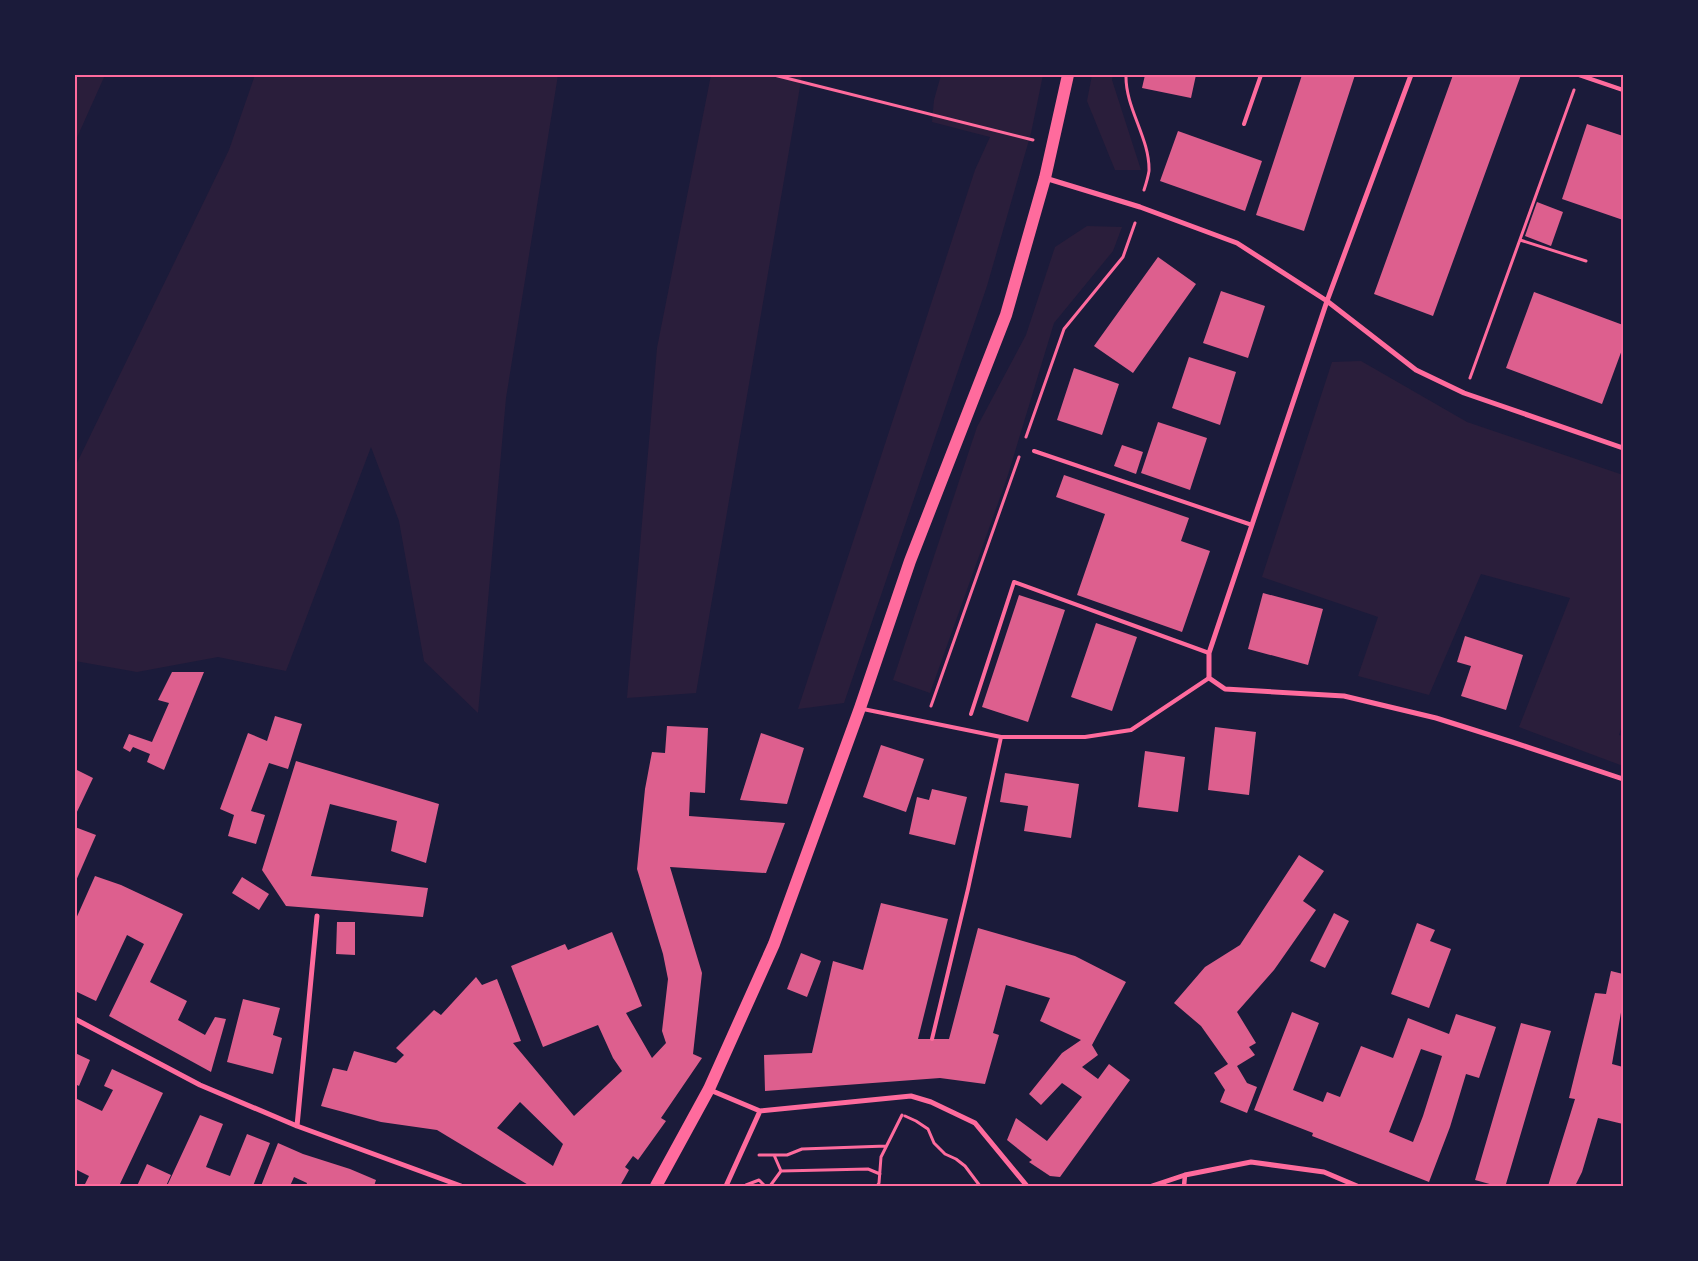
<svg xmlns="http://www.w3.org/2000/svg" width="1698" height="1261" font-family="'Source Serif 4',serif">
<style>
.green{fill:#2a1e3b}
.building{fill:#dd5f8e;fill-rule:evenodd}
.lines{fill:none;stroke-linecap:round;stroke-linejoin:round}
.path{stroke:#ff6b9d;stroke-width:3}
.service{stroke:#ff6b9d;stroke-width:4}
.pedestrian{stroke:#ff6b9d;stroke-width:4.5}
.minor{stroke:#ff6b9d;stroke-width:5}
.primary{stroke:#ff6b9d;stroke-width:12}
.neatline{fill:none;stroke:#ff6b9d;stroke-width:2}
</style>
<rect width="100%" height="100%" fill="#1b1b3a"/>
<!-- green -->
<path class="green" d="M75,75H105L75,142Z
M255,75H558L506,398L478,713L424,661L399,521L371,447L286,671L218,657L137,672L75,661V467L229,150Z
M711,75H802L696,693L627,698L657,348Z
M941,75H1043L1031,133L987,286L844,703L798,709L975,170L990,137L932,122L934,100Z
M1092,75H1113L1112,80L1141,170H1115L1087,101Z
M1087,226L1122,227L1113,251L1054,323L1007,478L930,693L893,680L977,427L1026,335L1055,247Z
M1361,361L1467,422L1623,475V722L1619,735L1623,736V766L1519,727L1570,598L1481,574L1429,695L1358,676L1378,617L1262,577L1332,362Z"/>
<!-- building -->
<path class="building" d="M1145,75H1196L1191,98L1142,88Z
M1302,75H1355L1304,231L1256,215Z
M1453,75H1521L1433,316L1374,294Z
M1587,124L1623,136V220L1562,199Z
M1178,131L1262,161L1245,211L1160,181Z
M1537,202L1563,212L1551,246L1525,236Z
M1158,257L1196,284L1133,373L1094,346Z
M1221,291L1265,306L1248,358L1203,343Z
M1534,292L1623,325V347L1602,404L1506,368Z
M1189,357L1236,372L1220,425L1172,408Z
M1074,368L1119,384L1102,435L1057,420Z
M1158,422L1207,438L1190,490L1141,473Z
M1122,445L1143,452L1136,474L1114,466Z
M1064,475L1189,518L1181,541L1210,551L1182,632L1077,595L1105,514L1056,497Z
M1263,593L1323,609L1308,665L1248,649Z
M1019,595L1065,610L1028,722L982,707Z
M1096,623L1137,637L1112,711L1071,697Z
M1465,636L1523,655L1506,710L1461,696L1471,666L1457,662Z
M172,672H204L164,770L147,762L150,754L133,747L130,752L123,748L129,734L152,742L169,703L158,700Z
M275,716L302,724L288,769L269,763L251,811L265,815L256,844L228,836L234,815L220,809L248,733L267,741Z
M667,726L708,728L705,793L690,792L689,816L785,823L766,873L670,867L702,973L693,1054L702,1058L661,1118L666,1121L638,1160L633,1156L625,1167L629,1170L620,1186H530L437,1130L381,1122L321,1106L333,1068L347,1071L354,1051L396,1063L404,1055L396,1048L434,1010L441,1015L476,977L482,985L497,979L521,1041L513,1043L574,1116L622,1071L613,1058L598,1025L543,1047L511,966L565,944L568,950L612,932L642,1006L626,1013L652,1058L666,1043L662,1031L668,979L663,954L637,869L645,789L652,752L665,753ZM520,1102L563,1144L553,1166L497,1128Z
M1215,727L1256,732L1249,795L1208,790Z
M761,733L804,748L787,804L740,800Z
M881,745L924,759L906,812L863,797Z
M1145,751L1185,757L1178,812L1138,807Z
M296,761L439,804L426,863L391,851L397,821L330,804L311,876L428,888L423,917L286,906L262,870Z
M75,769L93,778L75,816Z
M1005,773L1079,784L1071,838L1024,831L1028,806L1000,802Z
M932,789L967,797L955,845L909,834L917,797L929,800Z
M75,827L96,835L75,883Z
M1299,855L1324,871L1303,901L1316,910L1274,970L1237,1012L1256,1043L1249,1047L1255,1055L1237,1066L1247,1083L1257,1087L1247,1113L1220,1102L1225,1090L1214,1073L1228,1064L1201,1026L1174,1003L1205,967L1240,945Z
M95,876L121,885L183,914L150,982L187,1001L178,1020L205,1035L215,1017L226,1019L211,1072L109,1016L144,944L127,935L96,1001L75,991V921Z
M242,877L269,894L259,910L232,893Z
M881,903L948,919L918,1039H949L978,928L1075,956L1126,982L1092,1045L1098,1055L1082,1067L1098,1079L1109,1064L1130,1080L1060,1177L1050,1176L1029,1162L1032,1160L1007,1140L1016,1118L1047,1141L1082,1097L1062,1083L1041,1105L1029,1094L1062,1053L1081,1040L1040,1021L1050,998L1006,985L993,1033L999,1035L985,1084L940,1078L765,1091L764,1055L812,1053L833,961L863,970Z
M1334,913L1349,921L1325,968L1310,961Z
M337,922H355V955L336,954Z
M1417,923L1435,930L1430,941L1451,949L1429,1008L1391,994Z
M801,953L821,961L807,997L787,989Z
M1611,971L1623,974V1001L1612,1064L1623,1067V1124L1598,1118L1582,1172L1575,1186H1548L1575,1099L1569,1098L1595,993L1606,994Z
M243,999L280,1008L273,1035L282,1038L273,1074L227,1062Z
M1292,1012L1319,1023L1293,1090L1323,1102L1327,1092L1340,1097L1361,1046L1393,1058L1408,1018L1449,1034L1456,1014L1496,1027L1479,1078L1466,1074L1450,1127L1429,1182L1312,1136L1313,1133L1254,1110ZM1421,1049L1442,1056L1423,1116L1413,1142L1389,1132Z
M1521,1023L1551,1031L1506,1184L1512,1186H1497L1475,1180Z
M75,1053L90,1060L79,1086L75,1084Z
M112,1069L163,1093L119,1186H84L89,1176L75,1169V1098L102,1111L113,1090L104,1086Z
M200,1115L223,1124L206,1167L230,1176L247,1134L270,1143L253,1186H167Z
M278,1143L303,1154L350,1169L376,1180L374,1186H306L307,1183L294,1177L290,1186H261Z
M147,1164L171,1175L166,1186H137Z"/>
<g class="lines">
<!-- path -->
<path class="path" d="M774,75L1033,140
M1126,75C1125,108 1150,138 1149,171C1148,177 1146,184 1144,190
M1520,240L1586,261
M1470,378L1574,90
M1026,437L1064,329L1123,257L1135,223
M931,706L1019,457
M905,1116L916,1121L928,1129L934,1143L945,1154L956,1159L965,1166L980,1186
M759,1155H787L802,1149L886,1146
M774,1155L781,1171
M746,1185L759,1180L765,1186
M770,1186L781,1171L868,1169L880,1174
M877,1186L879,1183L881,1157L902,1115"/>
<!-- service -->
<path class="service" d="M1579,75L1623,90
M1244,124L1261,75
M1034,451L1252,525
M863,709L1001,737H1085L1131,730L1209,678
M971,714L1014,582L1209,653
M932,1039L968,889L1001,737"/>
<!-- pedestrian -->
<path class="pedestrian" d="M1184,1186L1185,1175"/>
<!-- minor -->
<path class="minor" d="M1411,75L1327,301L1209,653V678L1225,689L1344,696L1436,718L1512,742L1623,779
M1045,178L1140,207L1237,243L1327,301L1416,370L1464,393L1623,448
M75,1019L200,1085L297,1126L461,1186
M710,1090L760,1111L911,1096L931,1102L975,1123L1027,1186
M297,1126L317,916
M726,1186L760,1111
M1152,1186L1185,1175L1251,1162L1324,1172L1357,1186"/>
<!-- primary -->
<path class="primary" d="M656,1186L709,1089L774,944L860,708L910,561L1006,315L1045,178L1068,75"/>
</g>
<!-- border -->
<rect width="1698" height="1261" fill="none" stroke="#1b1b3a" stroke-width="152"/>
<rect x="76" y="76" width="1546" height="1109" class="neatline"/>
</svg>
